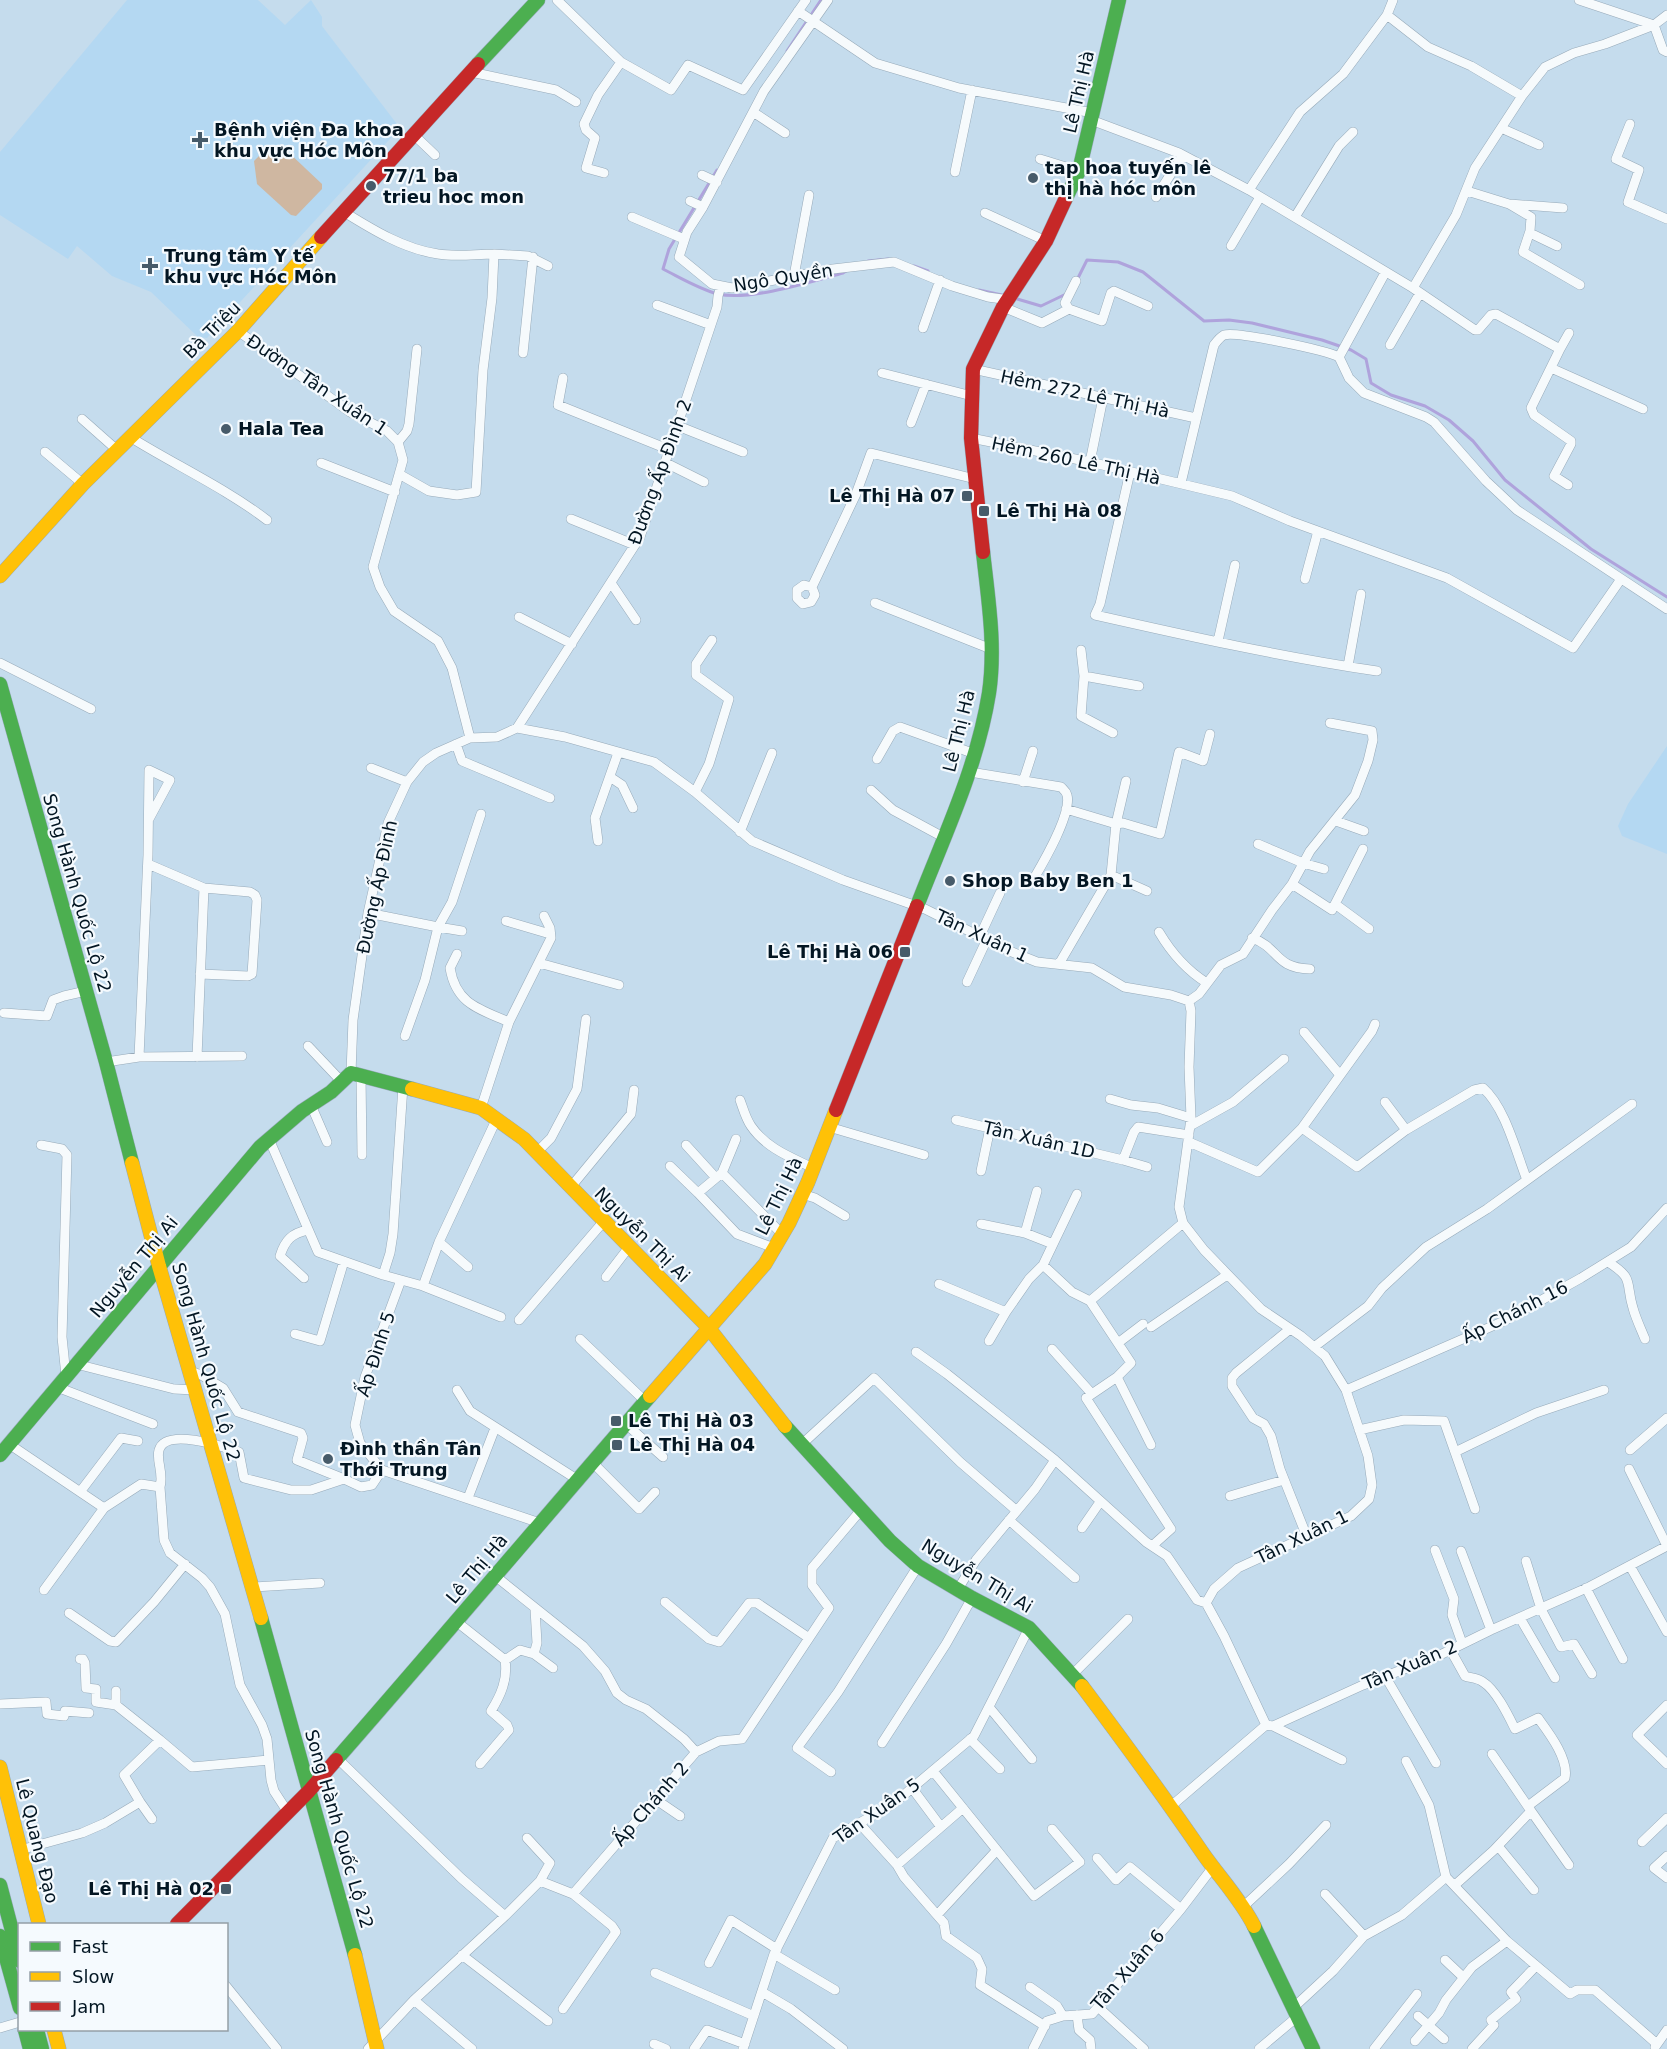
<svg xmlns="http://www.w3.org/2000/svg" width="1667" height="2049" font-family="'DejaVu Sans',sans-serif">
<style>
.built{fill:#b4d8f2}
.green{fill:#cfb7a1}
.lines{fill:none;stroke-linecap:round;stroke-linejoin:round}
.stream{stroke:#afa3dc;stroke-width:3}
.street-casing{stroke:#97aab9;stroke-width:10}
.fast-casing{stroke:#97aab9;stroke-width:15}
.slow-casing{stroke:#97aab9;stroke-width:15}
.jam-casing{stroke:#97aab9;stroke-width:15}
.street{stroke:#f6fafc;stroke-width:9}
.fast{stroke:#4caf50;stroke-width:14}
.slow{stroke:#ffc107;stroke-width:14}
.jam{stroke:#c62828;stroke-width:14}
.poi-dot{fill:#475b6a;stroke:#f5fafe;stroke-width:2}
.labels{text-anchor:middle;stroke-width:4.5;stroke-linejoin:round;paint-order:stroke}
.street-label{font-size:18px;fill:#031623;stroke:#f5fafe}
.poi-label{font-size:18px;font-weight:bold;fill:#031623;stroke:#f5fafe;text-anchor:start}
</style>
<rect width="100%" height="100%" fill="#c5dced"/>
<!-- built -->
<path class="built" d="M127,0H258L285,25L311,0L322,17V26L400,128L207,338L198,337L151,292L112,276L77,246L68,259L0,215V152Z
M1667,746V854L1622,836L1618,826L1628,804Z"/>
<!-- green -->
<path class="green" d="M264,151H287L322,184V189L296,216L291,215L257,184L254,161Z"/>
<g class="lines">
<!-- stream -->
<path class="stream" d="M787,51L821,0
M717,170L669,249L663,269C681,278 699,289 718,294C750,301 810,282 843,273L846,271
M868,261L888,259
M914,266L928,271
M1077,280L1087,260L1118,262L1143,272L1204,321L1229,320L1252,323L1322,340L1351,350L1366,359L1371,383L1391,395L1425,406L1449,420L1473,441L1505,480L1591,549L1667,597
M979,290L1002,295
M1014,298L1041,306L1066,294"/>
<defs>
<path id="street" d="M557,0L621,62L671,90L688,65L743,90L806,0
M828,0L764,91L703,207L687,232L679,257L712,284L732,288L833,269L894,262L952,286L988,297L1009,300
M1579,0L1654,25L1663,50L1667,52
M798,11L875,63L959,88L1093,113
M1387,15L1428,47L1471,66L1522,96
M471,72L556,90L576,102
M753,112L785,133
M1091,120L1179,153L1249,190L1413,288L1475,330H1478L1491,315L1496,314L1560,349L1531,408L1534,415L1571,441V444L1554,476L1568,485
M1630,124L1616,159L1639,170L1628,202L1667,219
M1501,128L1539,145
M413,134L435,155
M1040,159L1079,171
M955,172L972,90
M604,173L586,168L595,138L586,130L584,124L598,95L621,62
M702,175L717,182
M1249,190L1300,112L1343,74L1387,15L1393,0
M1467,191L1509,204L1563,208
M1156,197L1183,155
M690,201L703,207
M1509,204L1531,217L1530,231L1523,252L1580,285
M344,212C373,230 404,249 438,254C456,257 476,254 494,254L492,298L483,370L476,492L457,495L429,491L399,474
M985,213L1046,241
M632,217L684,239
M1295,217L1339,146L1353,132
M1530,233L1557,246
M1231,246L1260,197
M494,254L528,256L548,266
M794,276L809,195
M1413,288L1456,215L1475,168L1522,96L1545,67L1574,53L1605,44L1654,25L1667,15
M657,305L711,325
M1003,307L1042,323L1069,309L1102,321L1111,293L1114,291L1148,306
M1069,309L1065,303L1076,281
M923,328L940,280
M238,331L350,412L387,431L398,442L403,460L373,567L380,587L394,611L438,641L452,668L470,738
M1390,345L1420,293
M1560,349L1569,333
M523,353L533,257
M1339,357L1385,273
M1551,368L1643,409
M973,369L1196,418
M882,373L972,396
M563,378L558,405L670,450
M82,419L117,450
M911,423L926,384
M678,426L743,452
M130,437C175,465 225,488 267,520
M971,438L1090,462L1232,496L1290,521L1447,578L1573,648L1621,579
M398,442L407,431L409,424L417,349
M45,452L83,484
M1090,462L1103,398
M321,463L395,492
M666,463L704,482
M1130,472L1100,604L1095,615C1188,636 1282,657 1377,671
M1181,483L1214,345C1217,341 1220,337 1224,335C1236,331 1325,350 1339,357L1349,378L1364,393L1426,417L1434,422L1486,481L1517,510L1667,609
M571,519L635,545
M1305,579L1318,531
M611,583L636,620
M804,585L812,587L815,595L811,602L803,604L797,598V590Z
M812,587L856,494L871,453L975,479
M875,603L991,649
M519,617L572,644
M1218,641L1235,565
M1081,650L1084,676L1139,686
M0,663L91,709
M1348,666L1361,594
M1084,676L1081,716L1113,733
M517,728L640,537L717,307L718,296L721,286
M456,744L462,761L550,798
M877,759L893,731L900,727L975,754
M371,768L407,782
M970,772L1061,787C1064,790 1066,791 1067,795C1072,814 1043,863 1033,880
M610,777L622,785L633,808
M1126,781L1116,824L1123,823L1160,834L1179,752L1203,761L1210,734
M1023,782L1033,751
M871,790L893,810L943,837
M695,792L709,764L729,699L696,675V664L712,640
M1336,821L1364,831
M740,832L772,753
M598,841L595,818L618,753
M1258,844L1303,863L1324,869
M148,864L204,888L250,892L255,895L257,900L252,974L248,976L200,974
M1111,875L1147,891
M1292,884L1332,910L1363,849
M1335,904L1369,929
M368,913L438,927L425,980L405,1036
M506,921L550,934
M462,931L438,927L452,902L481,814
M1159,932C1172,954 1186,970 1207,983
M980,936L1000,893
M1252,938C1280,948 1274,968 1310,969
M457,954L450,968C456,1004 479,1009 509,1022
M539,963L619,985
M1059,964L1111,875L1116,824L1066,809
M967,982L987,939
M1189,1001L1199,994L1221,965L1243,954L1272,910L1292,884L1310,851L1355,795L1368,761L1373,740L1372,731L1330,723
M4,1013L47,1016L53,1000L64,996L86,991
M1304,1032L1340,1075
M308,1046L342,1082
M139,1057L148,855L149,770L170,780L149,819
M197,1057L204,888
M106,1062L139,1057L242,1056
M351,1073L353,1020L368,913L388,823L407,782L423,762L436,753L470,738L497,737L517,728L565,737L654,762L695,792L752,841L843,880L925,909L1007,950L1037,962L1092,968L1124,987L1171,995L1189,1001L1191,1011L1189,1067L1191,1118L1179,1207L1183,1223L1204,1250L1261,1309L1301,1336L1325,1356L1346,1390L1368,1456L1372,1485L1369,1499L1351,1516L1238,1568L1214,1589L1206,1603L1224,1636L1266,1725
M361,1075L362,1155
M1110,1099L1131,1105L1158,1108L1191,1118
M740,1100C743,1108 746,1119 751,1126C766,1148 790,1157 813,1168
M311,1105L327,1142
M481,1108L509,1022L551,938L550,928L544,916
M497,1118L439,1242L423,1286L501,1317
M956,1120L1123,1160L1134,1132L1138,1127L1189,1135
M1190,1126L1233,1102L1284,1059
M829,1127L924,1155
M1302,1128L1372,1031L1375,1024
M1406,1130L1474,1090L1483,1088C1505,1107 1516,1152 1527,1180
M269,1139L318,1252L383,1275L423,1286
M736,1139L722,1173L782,1234
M1189,1142L1258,1172L1302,1128L1357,1167L1406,1130L1385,1102
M41,1145L62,1149L67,1155L62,1337L66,1376
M686,1145L716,1178
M537,1152L551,1138L577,1089L586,1019
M1123,1160L1147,1167
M670,1166L698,1193
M981,1171L990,1128
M722,1173L698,1193L737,1234L774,1248
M570,1188L631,1114L634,1090
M802,1194L815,1198L845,1216
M981,1224L1025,1233L1053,1244
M1025,1233L1037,1191
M439,1242L468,1267
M1608,1262C1635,1279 1625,1282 1633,1308C1636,1319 1641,1329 1645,1339
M1043,1265L1077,1194
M383,1275L390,1253L393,1234L403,1086
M606,1277L629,1247
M304,1278L280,1256C285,1240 292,1233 308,1230
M401,1280L365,1377L355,1425L360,1443L382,1470L540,1523
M939,1284L1006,1312L1029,1279L1043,1265L1072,1292L1090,1301L1183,1223
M1090,1301L1131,1363L1117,1377L1086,1398L1171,1529L1152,1546
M519,1320L604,1221
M1151,1327L1227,1275
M1290,1329L1236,1373L1232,1378V1386L1253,1418L1264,1424L1271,1436L1280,1469L1307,1537
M295,1334L320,1341L344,1261
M580,1339L646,1402
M989,1341L1006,1312
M1118,1343L1143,1324
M1314,1347L1368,1306L1382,1288L1426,1247L1487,1209L1632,1104
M1052,1349L1092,1394
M916,1352L947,1374L1055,1460
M76,1364L174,1389L195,1390
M190,1371L201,1375L223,1388L238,1412L301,1433L303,1438L297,1460L344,1479
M1117,1377L1151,1445
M57,1387L153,1424
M457,1390L470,1411L578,1480
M1346,1390L1504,1321L1581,1278L1631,1247L1667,1208
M626,1424L663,1457
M1359,1430L1404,1420L1444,1421L1475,1509
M9,1444L104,1508L141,1484L160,1487L164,1540L170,1553L202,1578L210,1587L225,1614L240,1685L262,1725L267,1739L271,1780L274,1791L287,1811
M801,1445L874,1378L960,1462L1017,1511
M1630,1450L1667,1418
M1455,1452L1536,1413L1604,1390
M593,1463L639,1509L655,1492
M1629,1469L1667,1546
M160,1487C164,1473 156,1461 159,1450C166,1427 224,1447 239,1452L244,1478L291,1490H311L344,1479L361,1487L372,1485L382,1470
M80,1492L121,1438L138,1441
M1230,1496L1284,1480
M468,1498L495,1428
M1009,1520L1075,1578
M1082,1528L1100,1502
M1435,1550L1454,1599L1452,1615L1462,1643
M1461,1551L1491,1630
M1526,1561L1541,1609L1561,1647L1574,1644L1592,1674
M1630,1566L1667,1632
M494,1575L583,1646L605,1671L617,1693L626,1700L646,1709L684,1739L696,1752
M253,1587L320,1583
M1586,1588L1623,1659
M958,1589L976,1560L1035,1489L1055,1460L1146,1542L1167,1556L1197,1600L1206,1603
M44,1590L104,1508
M665,1602L709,1639L719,1642L749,1603H757L809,1638
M69,1613L110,1641L116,1642L154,1602L185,1564
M1520,1618L1555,1678
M457,1622L505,1660C508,1679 501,1695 491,1711L507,1725L509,1730L480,1764
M1450,1649L1465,1676C1470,1678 1478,1678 1483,1682C1496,1690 1508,1715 1515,1729L1538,1718C1549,1733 1569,1759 1565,1778L1528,1806
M534,1654L553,1668
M80,1659H83L85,1663L86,1688L96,1689V1702
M505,1660L520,1650L534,1654L537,1643L535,1609
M1073,1674L1128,1619
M1385,1676L1436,1763
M96,1702L116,1705L160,1740
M0,1704L46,1702L47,1714L64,1716L65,1711L89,1713
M116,1705V1691
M1667,1705L1637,1735L1667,1764
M989,1707L1032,1759
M1273,1726L1342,1760
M970,1739L1000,1769
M882,1743L946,1644L972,1598
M337,1758L461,1878L505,1916
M933,1771L1034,1896L1080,1862L1052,1829
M831,1772L797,1748L838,1692L918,1566
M912,1788L941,1827
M655,1799L680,1816
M140,1802L152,1819
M1170,1807L1266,1725L1273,1726L1363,1685L1440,1655L1491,1630L1589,1587L1667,1546
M963,1808L897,1865L904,1877L937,1915L997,1850
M1531,1811L1569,1865
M859,1823L897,1865
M527,1838L550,1863L540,1881
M1642,1842L1667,1818
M1498,1846L1534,1890
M20,1850L82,1833L105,1823L140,1802L124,1775L160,1740L192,1767L269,1760
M1667,1856L1654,1868L1667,1878
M1097,1858L1116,1880L1130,1867L1181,1909
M1446,1877L1507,1941L1570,1994L1577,1990H1595L1657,2044
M1455,1885L1494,1850L1531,1811L1492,1754
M1325,1894L1364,1936
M1244,1906L1289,1864L1326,1825
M937,1915L944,1923L946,1936L977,1958L982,1969L980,1985L1045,2026
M774,1954L835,1990
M462,1955L548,2021
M1445,1960L1463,1977
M709,1963L731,1920L777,1949
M655,1973L754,2016
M226,1986L277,2049
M1030,1987L1057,2006L1063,2016
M762,1992L791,2009L843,2049
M414,2000L472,2049
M1098,2007L1144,2049
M1293,2008L1333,1971L1364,1936L1402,1915L1446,1877L1429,1805L1406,1761
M563,2009L616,1932L612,1926L573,1894
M1077,2015L1079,2030L1090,2040L1091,2049
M1418,2016L1444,2039
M0,2028L20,2022
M1415,2041L1439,2013L1446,2000L1472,1967L1507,1941
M654,2044L666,2049
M1655,2047L1667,2030
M368,2049L414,2000L505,1916L540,1881L573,1894L696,1752L719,1741L742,1739L829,1608L812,1585V1568L861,1510
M694,2049L707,2030L745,2044
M743,2049L774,1954L833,1838L893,1804L974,1736L1029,1628
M1033,2049L1047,2021L1063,2016L1092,2014L1181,1909L1213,1867
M1259,2049L1297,2017
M1374,2049L1417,1994
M1472,2049L1494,2025L1491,2020L1516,1999L1511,1992L1536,1966"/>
<path id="fast" d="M478,64L538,0
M1065,200L1079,171L1119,0
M0,684L106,1062L132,1163
M917,906C944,836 977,768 989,693C996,646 988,598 983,552
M785,1426L890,1541L918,1566L972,1598L1029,1628L1082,1686
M0,1455L260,1147L302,1111L331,1092L351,1073L412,1089
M261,1618L355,1955
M336,1760C442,1639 545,1517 650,1396
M0,1885L20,1961
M1254,1926L1313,2049
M0,1936L20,2008
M25,2030L30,2049
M37,2030L42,2049"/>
<path id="slow" d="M0,576L83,484L238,331L321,237
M412,1089L481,1108L524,1139L708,1327L785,1426
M132,1163L159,1266L261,1618
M650,1396L765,1264L789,1223L808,1182L836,1110
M1082,1686C1124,1742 1165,1798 1204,1855C1221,1879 1241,1900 1254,1926
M0,1767L39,1924
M355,1955L377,2049
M54,2030L59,2049"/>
<path id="jam" d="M321,237L478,64
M983,552L971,438L973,369L1003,307L1046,241L1065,200
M836,1110L917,906
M177,1924L309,1791L336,1760"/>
</defs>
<!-- street casing -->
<use href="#street" class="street-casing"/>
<!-- fast casing -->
<use href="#fast" class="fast-casing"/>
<!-- slow casing -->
<use href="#slow" class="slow-casing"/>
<!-- jam casing -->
<use href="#jam" class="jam-casing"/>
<!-- street -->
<use href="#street" class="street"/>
<!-- fast -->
<use href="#fast" class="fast"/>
<!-- slow -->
<use href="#slow" class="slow"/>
<!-- jam -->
<use href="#jam" class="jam"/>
</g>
<!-- markers -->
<g class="poi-dot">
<path d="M197 131h6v6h6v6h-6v6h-6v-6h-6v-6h6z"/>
<circle cx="1033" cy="178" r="6"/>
<circle cx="371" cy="186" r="6"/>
<path d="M147 257h6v6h6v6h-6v6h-6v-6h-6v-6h6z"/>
<circle cx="226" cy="429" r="6"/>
<rect x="961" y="490" width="12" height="12" rx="3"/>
<rect x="978" y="505" width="12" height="12" rx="3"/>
<circle cx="950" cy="881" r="6"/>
<rect x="899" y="946" width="12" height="12" rx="3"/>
<rect x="610" y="1415" width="12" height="12" rx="3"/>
<rect x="611" y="1439" width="12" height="12" rx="3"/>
<circle cx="328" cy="1459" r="6"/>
<rect x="220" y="1883" width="12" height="12" rx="3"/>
</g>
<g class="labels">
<!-- street labels -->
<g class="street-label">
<text transform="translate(1079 92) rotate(-77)" y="6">Lê Thị Hà</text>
<text transform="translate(783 278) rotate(-9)" y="6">Ngô Quyền</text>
<text transform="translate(212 330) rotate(-45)" y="6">Bà Triệu</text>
<text transform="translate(317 385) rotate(34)" y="6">Đường Tân Xuân 1</text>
<text transform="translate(1085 394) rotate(12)" y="6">Hẻm 272 Lê Thị Hà</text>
<text transform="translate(1076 461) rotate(12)" y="6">Hẻm 260 Lê Thị Hà</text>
<text transform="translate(660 472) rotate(-70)" y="6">Đường Ấp Đình 2</text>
<text transform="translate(959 731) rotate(-76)" y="6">Lê Thị Hà</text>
<text transform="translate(377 887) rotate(-78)" y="6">Đường Ấp Đình</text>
<text transform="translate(77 893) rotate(74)" y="6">Song Hành Quốc Lộ 22</text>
<text transform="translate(982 936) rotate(25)" y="6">Tân Xuân 1</text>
<text transform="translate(1039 1140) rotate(13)" y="6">Tân Xuân 1D</text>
<text transform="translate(779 1196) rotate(-64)" y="6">Lê Thị Hà</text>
<text transform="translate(642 1235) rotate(45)" y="6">Nguyễn Thị Ai</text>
<text transform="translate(134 1267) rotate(-50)" y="6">Nguyễn Thị Ai</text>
<text transform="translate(1515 1312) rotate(-27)" y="6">Ấp Chánh 16</text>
<text transform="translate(376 1354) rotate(-72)" y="6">Ấp Đình 5</text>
<text transform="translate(206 1362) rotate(74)" y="6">Song Hành Quốc Lộ 22</text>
<text transform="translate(1302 1537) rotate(-26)" y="6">Tân Xuân 1</text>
<text transform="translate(477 1569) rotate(-50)" y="6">Lê Thị Hà</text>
<text transform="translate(977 1576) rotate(31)" y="6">Nguyễn Thị Ai</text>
<text transform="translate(1410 1665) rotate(-23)" y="6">Tân Xuân 2</text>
<text transform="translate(651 1804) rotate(-49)" y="6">Ấp Chánh 2</text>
<text transform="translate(877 1811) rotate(-35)" y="6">Tân Xuân 5</text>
<text transform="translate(339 1829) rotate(74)" y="6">Song Hành Quốc Lộ 22</text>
<text transform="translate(37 1841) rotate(76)" y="6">Lê Quang Đạo</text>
<text transform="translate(1128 1970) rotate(-49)" y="6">Tân Xuân 6</text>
</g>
<!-- poi labels -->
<g class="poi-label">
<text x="214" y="136">Bệnh viện Đa khoa<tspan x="214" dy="21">khu vực Hóc Môn</tspan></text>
<text x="1045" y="174">tap hoa tuyến lê<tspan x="1045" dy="21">thị hà hóc môn</tspan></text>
<text x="383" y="182">77/1 ba<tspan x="383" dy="21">trieu hoc mon</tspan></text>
<text x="164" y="262">Trung tâm Y tế<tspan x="164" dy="21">khu vực Hóc Môn</tspan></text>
<text x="238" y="435">Hala Tea</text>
<text x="955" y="502" text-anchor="end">Lê Thị Hà 07</text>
<text x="996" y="517">Lê Thị Hà 08</text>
<text x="962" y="887">Shop Baby Ben 1</text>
<text x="893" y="958" text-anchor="end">Lê Thị Hà 06</text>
<text x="628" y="1427">Lê Thị Hà 03</text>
<text x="629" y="1451">Lê Thị Hà 04</text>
<text x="340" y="1455">Đình thần Tân<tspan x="340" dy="21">Thới Trung</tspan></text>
<text x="214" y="1895" text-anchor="end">Lê Thị Hà 02</text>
</g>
</g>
<!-- legend -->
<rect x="18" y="1923" width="210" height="108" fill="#f5fafe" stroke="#949fa6" stroke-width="1.5"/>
<rect x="30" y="1942" width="30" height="9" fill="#4caf50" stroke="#949fa6" stroke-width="1.5"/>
<text x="72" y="1953" font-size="18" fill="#031623">Fast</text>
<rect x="30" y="1972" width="30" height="9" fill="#ffc107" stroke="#949fa6" stroke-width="1.5"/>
<text x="72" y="1983" font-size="18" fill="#031623">Slow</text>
<rect x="30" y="2002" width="30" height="9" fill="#c62828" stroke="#949fa6" stroke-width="1.5"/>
<text x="72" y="2013" font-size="18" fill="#031623">Jam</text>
</svg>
